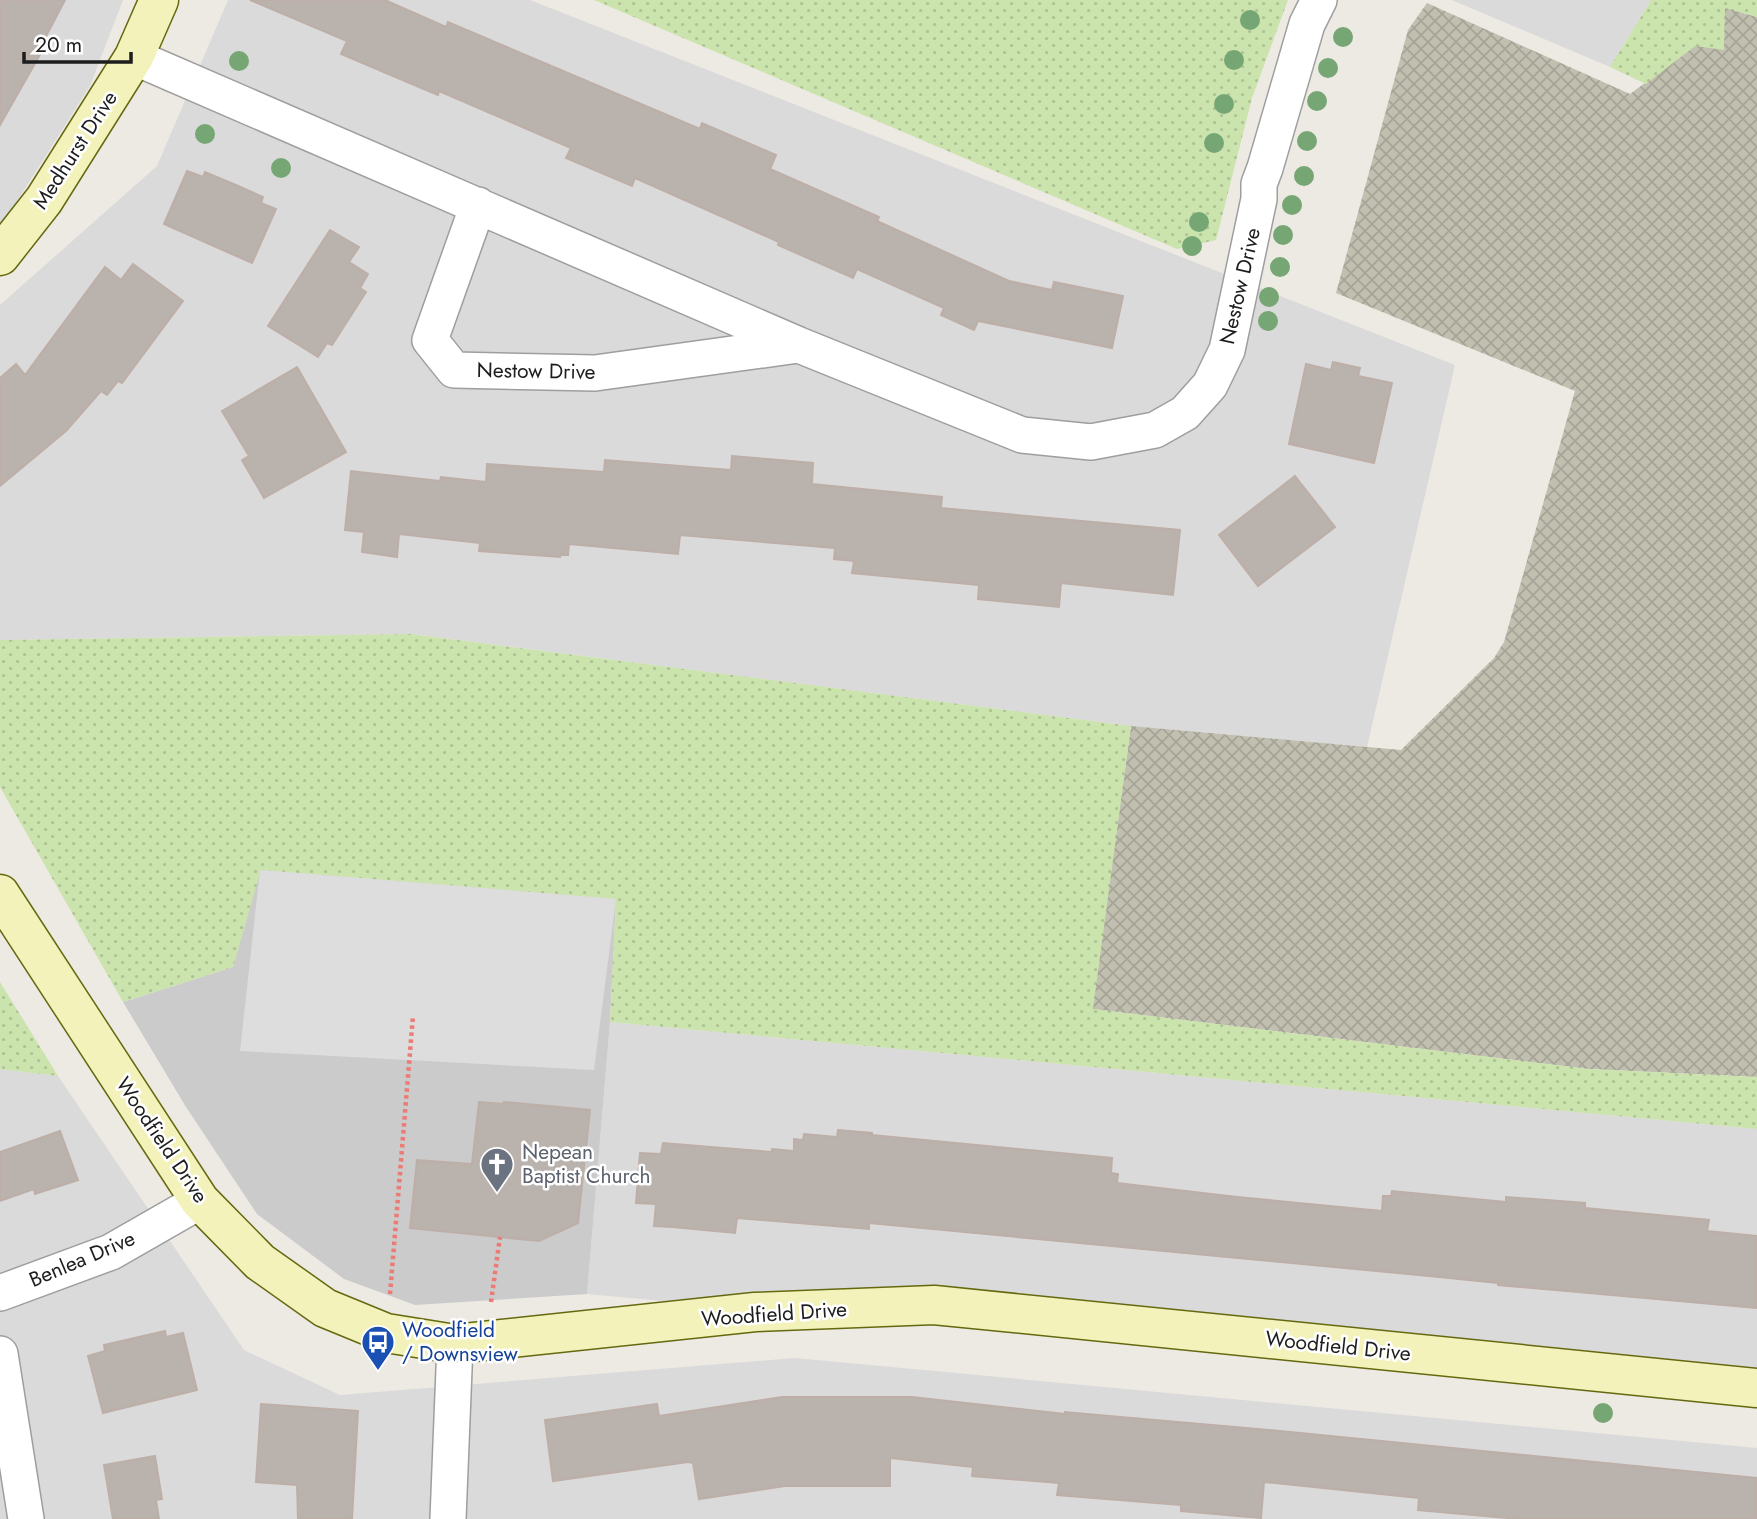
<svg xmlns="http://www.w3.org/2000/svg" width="1757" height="1519" font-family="Jost,sans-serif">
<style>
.residential{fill:#dbdada}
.religious{fill:#cbcbcb}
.construction{fill:url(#construction-cross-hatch)}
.grass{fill:url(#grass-dots)}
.parking{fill:#ddd}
.building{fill:#bab2ad;stroke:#bdafa7;stroke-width:2}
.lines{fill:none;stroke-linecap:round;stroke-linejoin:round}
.street-casing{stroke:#9e9e9e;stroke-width:38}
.secondary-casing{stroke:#64690f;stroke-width:41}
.path{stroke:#ec7a75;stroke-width:4.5;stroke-dasharray:3.5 3.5;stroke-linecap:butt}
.street{stroke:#fff;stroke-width:35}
.secondary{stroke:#f3f2bb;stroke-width:38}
.tree{fill:#76a673}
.labels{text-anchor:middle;stroke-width:5;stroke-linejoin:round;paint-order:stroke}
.street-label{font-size:21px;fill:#1d1d1d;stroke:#fff}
.worship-label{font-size:21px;fill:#5b616d;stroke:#fff;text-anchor:start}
.transit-label{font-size:21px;fill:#164399;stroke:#fff;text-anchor:start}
</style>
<defs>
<pattern id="construction-cross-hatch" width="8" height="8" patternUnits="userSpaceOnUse" patternTransform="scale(1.75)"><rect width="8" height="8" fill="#c1bfb0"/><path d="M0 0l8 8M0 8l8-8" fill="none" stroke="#a5a497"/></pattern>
<pattern id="grass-dots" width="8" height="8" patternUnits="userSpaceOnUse" patternTransform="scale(1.75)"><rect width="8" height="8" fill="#cbe3ad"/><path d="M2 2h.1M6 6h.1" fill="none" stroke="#aec294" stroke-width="1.8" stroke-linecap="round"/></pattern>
</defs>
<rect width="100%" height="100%" fill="#ede9e3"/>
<!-- residential -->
<path class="residential" d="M0,0H123L90,86L0,228Z
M228,0H530L1455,365L1367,747L1131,726L412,634L0,640V305L157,166Z
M1452,0H1651L1610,67Z
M610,1022L1757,1129V1401L587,1294Z
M0,1069L58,1076L244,1350L340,1395L795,1358L1757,1448V1519H0Z"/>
<!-- religious -->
<path class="religious" d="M260,870L616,899L610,1022L587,1294L415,1305L344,1279L257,1214L186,1107L123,1002L233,967Z"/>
<!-- construction -->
<path class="construction" d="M1427,3L1630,94L1695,46L1724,7L1757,17V1077L1589,1069L1092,1009L1131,726L1401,750L1494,658L1504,642L1575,391L1336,293L1408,30Z"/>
<!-- grass -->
<path class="grass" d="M594,0H1288L1252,98L1216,240L1177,249Z
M1651,0H1757V17L1725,8L1724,50L1695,46L1646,84L1610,67Z
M411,634L1131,726L1093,1009L1589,1069L1757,1077V1129L610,1022L616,899L261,870L233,967L123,1002L0,787V640Z
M0,982L58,1076L0,1069Z"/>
<!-- parking -->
<path class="parking" d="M260,870L616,899L594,1070L240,1051Z"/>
<!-- building -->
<path class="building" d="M0,0H65L43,42L46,44L0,125Z
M250,0H385L446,27L448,22L700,129L702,123L776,155L770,169L879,217L877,221L1009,281L1052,290L1054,282L1123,296L1112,348L978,321L974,330L941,315L944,308L857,269L853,278L778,245L779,242L635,178L632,186L566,158L571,148L439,91L438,95L341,54L347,41Z
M187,171L203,177L205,172L236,185L263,197L261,203L276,209L252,263L164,224Z
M330,230L359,247L349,262L368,274L360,288L366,292L332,345L327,343L318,357L268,326Z
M133,264L183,301L122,383L118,381L107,395L101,391L66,431L0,486V378L16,364L25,375L105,267L121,280Z
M1333,362L1360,368L1358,376L1392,383L1374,463L1289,444L1306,364L1331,370Z
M297,367L346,452L264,498L242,460L249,456L222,411Z
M732,456L813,463L812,484L942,497L941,508L1180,530L1173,595L1061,583L1059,607L978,599L979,585L852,573L854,561L834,559L835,548L680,535L678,554L569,544L568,555H560V557L479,551L480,543L399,534L397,557L362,552L364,532L345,530L351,471L440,481L441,477L486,482L487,464L604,472L605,460L731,470Z
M1295,476L1335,527L1258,586L1219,535Z
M479,1102L503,1104L504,1102L590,1110L578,1223L539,1241L410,1228L417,1160L472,1164Z
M838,1130L872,1133V1135L1112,1158L1111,1173L1118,1174L1117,1183L1237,1197L1382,1211L1383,1196H1391L1392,1191L1506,1202V1197L1585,1203V1208L1709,1220L1707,1231L1757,1236V1308L1498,1285V1283L1429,1276L869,1223V1229L737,1218L735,1233L672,1227L654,1226L656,1204L636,1203L640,1153L661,1154L663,1143L772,1152V1149L794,1151V1139L803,1140L804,1134L837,1137Z
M60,1131L78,1180L35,1194L34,1189L0,1201V1152Z
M165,1331L166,1337L183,1333L197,1390L103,1413L88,1356L105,1351L104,1345Z
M782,1397H912L1065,1414V1412L1269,1430L1757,1478V1519H1518L1418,1510L1419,1498L1264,1482L1261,1518L1181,1511V1505L1057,1495L1059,1483L972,1476L973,1467L890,1458V1486H785L699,1499L693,1463L688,1462L553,1481L545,1420L657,1404L659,1416Z
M261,1404L358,1411L352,1519H298L297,1485L256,1482Z
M155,1456L162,1499L156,1500L159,1519H113L104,1465Z"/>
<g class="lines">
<defs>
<path id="street" d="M134,57L799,345L1022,435L1091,442L1155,430L1185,413L1210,385L1227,350L1259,199V184L1265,168L1307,24L1319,0
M478,205L430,340L454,370L595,373L798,345
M0,1293L111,1252L200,1201
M0,1354L26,1519
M448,1519L455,1344"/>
<path id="secondary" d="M0,256L44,200L134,57L159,0
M0,894L200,1201L260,1262L325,1308L386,1333L455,1344L755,1312L934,1305L1757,1388"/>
</defs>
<!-- street casing -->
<use href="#street" class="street-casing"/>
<!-- secondary casing -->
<use href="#secondary" class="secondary-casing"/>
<!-- path -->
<path class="path" d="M390,1294L413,1016
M491,1302L500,1237"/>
<!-- street -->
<use href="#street" class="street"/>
<!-- secondary -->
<use href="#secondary" class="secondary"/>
</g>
<!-- trees -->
<g class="tree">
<circle cx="1250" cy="20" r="10"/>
<circle cx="1343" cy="37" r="10"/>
<circle cx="1234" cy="60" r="10"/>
<circle cx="239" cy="61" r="10"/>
<circle cx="1328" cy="68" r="10"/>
<circle cx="1317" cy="101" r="10"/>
<circle cx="1224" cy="104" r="10"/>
<circle cx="205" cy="134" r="10"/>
<circle cx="1307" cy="141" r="10"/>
<circle cx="1214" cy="143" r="10"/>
<circle cx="281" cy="168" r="10"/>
<circle cx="1304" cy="176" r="10"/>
<circle cx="1292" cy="205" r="10"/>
<circle cx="1199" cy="222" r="10"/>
<circle cx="1283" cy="235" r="10"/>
<circle cx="1192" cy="246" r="10"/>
<circle cx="1280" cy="267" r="10"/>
<circle cx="1269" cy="297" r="10"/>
<circle cx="1268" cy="321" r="10"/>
<circle cx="1603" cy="1413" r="10"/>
</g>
<!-- icons -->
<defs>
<symbol id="church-pin" viewBox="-11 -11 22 30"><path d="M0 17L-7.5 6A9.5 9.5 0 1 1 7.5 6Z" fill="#6b7280" stroke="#fff"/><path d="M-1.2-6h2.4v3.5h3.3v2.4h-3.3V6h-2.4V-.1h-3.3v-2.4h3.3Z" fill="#fff"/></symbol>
<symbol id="bus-pin" viewBox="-11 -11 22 30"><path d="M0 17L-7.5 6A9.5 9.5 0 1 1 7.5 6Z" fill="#1a4fb4" stroke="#fff"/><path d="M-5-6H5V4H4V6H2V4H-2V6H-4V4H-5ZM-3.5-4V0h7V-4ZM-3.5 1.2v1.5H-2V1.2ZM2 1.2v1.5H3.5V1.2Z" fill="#fff"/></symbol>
</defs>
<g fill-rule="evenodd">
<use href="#church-pin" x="478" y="1145" width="38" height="52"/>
<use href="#bus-pin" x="359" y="1323" width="38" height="52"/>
</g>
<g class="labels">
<!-- street labels -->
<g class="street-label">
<text transform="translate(75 150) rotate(-57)" y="7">Medhurst Drive</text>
<text transform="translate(1240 286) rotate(-77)" y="7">Nestow Drive</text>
<text transform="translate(536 371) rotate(1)" y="7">Nestow Drive</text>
<text transform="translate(162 1140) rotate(56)" y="7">Woodfield Drive</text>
<text transform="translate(82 1259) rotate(-23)" y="7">Benlea Drive</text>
<text transform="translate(774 1314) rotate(-4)" y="7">Woodfield Drive</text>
<text transform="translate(1338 1346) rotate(6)" y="7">Woodfield Drive</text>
</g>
<!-- worship labels -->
<g class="worship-label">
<text x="522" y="1159">Nepean<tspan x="522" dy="24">Baptist Church</tspan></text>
</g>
<!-- transit labels -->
<g class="transit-label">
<text x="402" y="1337">Woodfield<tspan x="402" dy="24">/ Downsview</tspan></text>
</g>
</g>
<!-- scale -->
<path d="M24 52v10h107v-10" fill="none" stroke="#1d1d1d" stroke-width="3.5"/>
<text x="35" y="52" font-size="21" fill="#1d1d1d" stroke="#ffffff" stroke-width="5" paint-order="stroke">20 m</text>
</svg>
